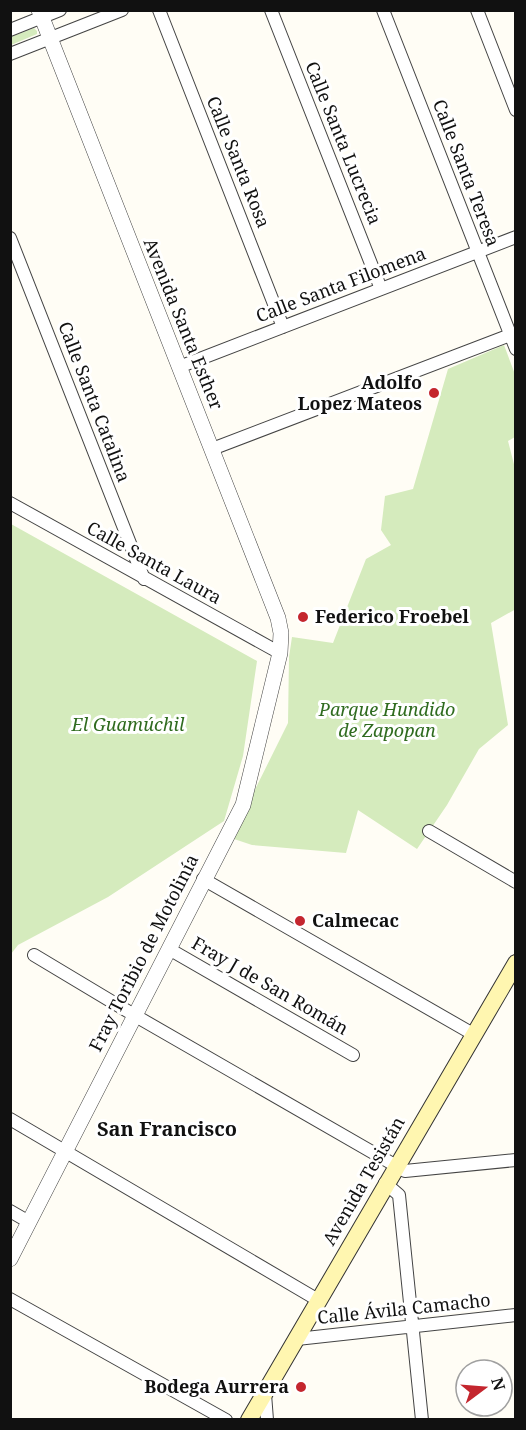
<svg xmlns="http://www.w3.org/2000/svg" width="526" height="1430" font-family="'Noto Serif',serif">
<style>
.green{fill:#d5ebbd}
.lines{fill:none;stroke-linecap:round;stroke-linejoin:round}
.minor-casing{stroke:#444;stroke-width:14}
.tertiary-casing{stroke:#444;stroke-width:16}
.secondary-casing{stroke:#333;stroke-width:18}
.minor{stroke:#fff;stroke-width:12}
.tertiary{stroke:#fff;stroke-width:15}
.secondary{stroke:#fff6b0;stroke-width:16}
.poi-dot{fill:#c4262e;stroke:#fff;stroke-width:2}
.labels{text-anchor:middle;stroke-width:6;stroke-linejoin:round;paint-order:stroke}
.street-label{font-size:18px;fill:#111;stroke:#fff}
.poi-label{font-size:18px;font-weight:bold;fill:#111;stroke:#fff;text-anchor:end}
.park-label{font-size:18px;font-style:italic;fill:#2f6b1f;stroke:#fff}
.neighbourhood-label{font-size:20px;font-weight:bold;fill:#111;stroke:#fff}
</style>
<rect width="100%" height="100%" fill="#fffdf5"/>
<!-- green -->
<path class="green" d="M34,28L37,31V34L11,45V37Z
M504,345L516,377L515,437L508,441L516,472V609L491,623L508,725L479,749L447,805L417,849L358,810L346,853L252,845L231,838L288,723L289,657L292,637L333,643L366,559L391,545L381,530L385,496L413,489L448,369Z
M11,524L257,661L243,756L224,821L108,897L18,945L11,954Z"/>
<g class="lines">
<defs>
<path id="minor" d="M159,10L283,327
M271,10L381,289
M383,10L516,349
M477,10L516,110
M10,30L60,10
M10,54L122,10
M10,238L144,579
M179,367L516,237
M212,449L510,335
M10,503L280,653
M429,831L516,882
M203,879L473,1034
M169,949L353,1055
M34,955L134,1015L405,1171L516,1160
M10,1119L318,1300
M385,1183L399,1195L422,1420
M10,1211L29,1222
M10,1299L226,1420
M297,1339L516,1315
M265,1394L267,1420"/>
<path id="tertiary" d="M10,1259L243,805L280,653L281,633L278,618L39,10"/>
<path id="secondary" d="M249,1420L516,963"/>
</defs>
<!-- minor casing -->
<use href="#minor" class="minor-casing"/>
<!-- tertiary casing -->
<use href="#tertiary" class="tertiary-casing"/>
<!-- secondary casing -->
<use href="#secondary" class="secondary-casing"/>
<!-- minor -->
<use href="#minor" class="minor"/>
<!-- tertiary -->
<use href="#tertiary" class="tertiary"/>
<!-- secondary -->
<use href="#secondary" class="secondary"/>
</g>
<!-- markers -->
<g class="poi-dot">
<circle cx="434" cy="393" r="6"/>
<circle cx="303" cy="617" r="6"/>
<circle cx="300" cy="921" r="6"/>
<circle cx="301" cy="1387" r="6"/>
</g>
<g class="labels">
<!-- street labels -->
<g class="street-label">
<text transform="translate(343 143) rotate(68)" y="6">Calle Santa Lucrecia</text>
<text transform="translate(238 162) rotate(68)" y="6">Calle Santa Rosa</text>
<text transform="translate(466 173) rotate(69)" y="6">Calle Santa Teresa</text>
<text transform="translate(341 285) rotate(-21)" y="6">Calle Santa Filomena</text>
<text transform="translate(183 324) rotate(68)" y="6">Avenida Santa Esther</text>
<text transform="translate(94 402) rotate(69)" y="6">Calle Santa Catalina</text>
<text transform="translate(154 563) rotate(29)" y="6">Calle Santa Laura</text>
<text transform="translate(144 953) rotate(-63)" y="6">Fray Toribio de Motolinía</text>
<text transform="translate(270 986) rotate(30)" y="6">Fray J de San Román</text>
<text transform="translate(364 1181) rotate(-60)" y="6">Avenida Tesistán</text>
<text transform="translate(404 1309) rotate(-6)" y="6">Calle Ávila Camacho</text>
</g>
<!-- poi labels -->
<g class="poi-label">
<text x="422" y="389">Adolfo<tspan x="422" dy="21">Lopez Mateos</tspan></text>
<text x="315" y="623" text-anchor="start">Federico Froebel</text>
<text x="312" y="927" text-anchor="start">Calmecac</text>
<text x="289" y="1393">Bodega Aurrera</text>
</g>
<!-- park labels -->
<g class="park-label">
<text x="387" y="716">Parque Hundido<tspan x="387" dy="21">de Zapopan</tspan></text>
<text x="128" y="731">El Guamúchil</text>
</g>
<!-- neighbourhood labels -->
<g class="neighbourhood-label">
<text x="167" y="1136">San Francisco</text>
</g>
</g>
<!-- border -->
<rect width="526" height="1430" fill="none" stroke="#111111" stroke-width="24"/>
<!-- north arrow -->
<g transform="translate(484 1388) rotate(74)"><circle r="28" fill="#ffffff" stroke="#a0a0a0" stroke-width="1.5"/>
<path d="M0-4.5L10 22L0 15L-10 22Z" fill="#c4262e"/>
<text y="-9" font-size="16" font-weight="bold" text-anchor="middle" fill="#111111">N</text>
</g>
</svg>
